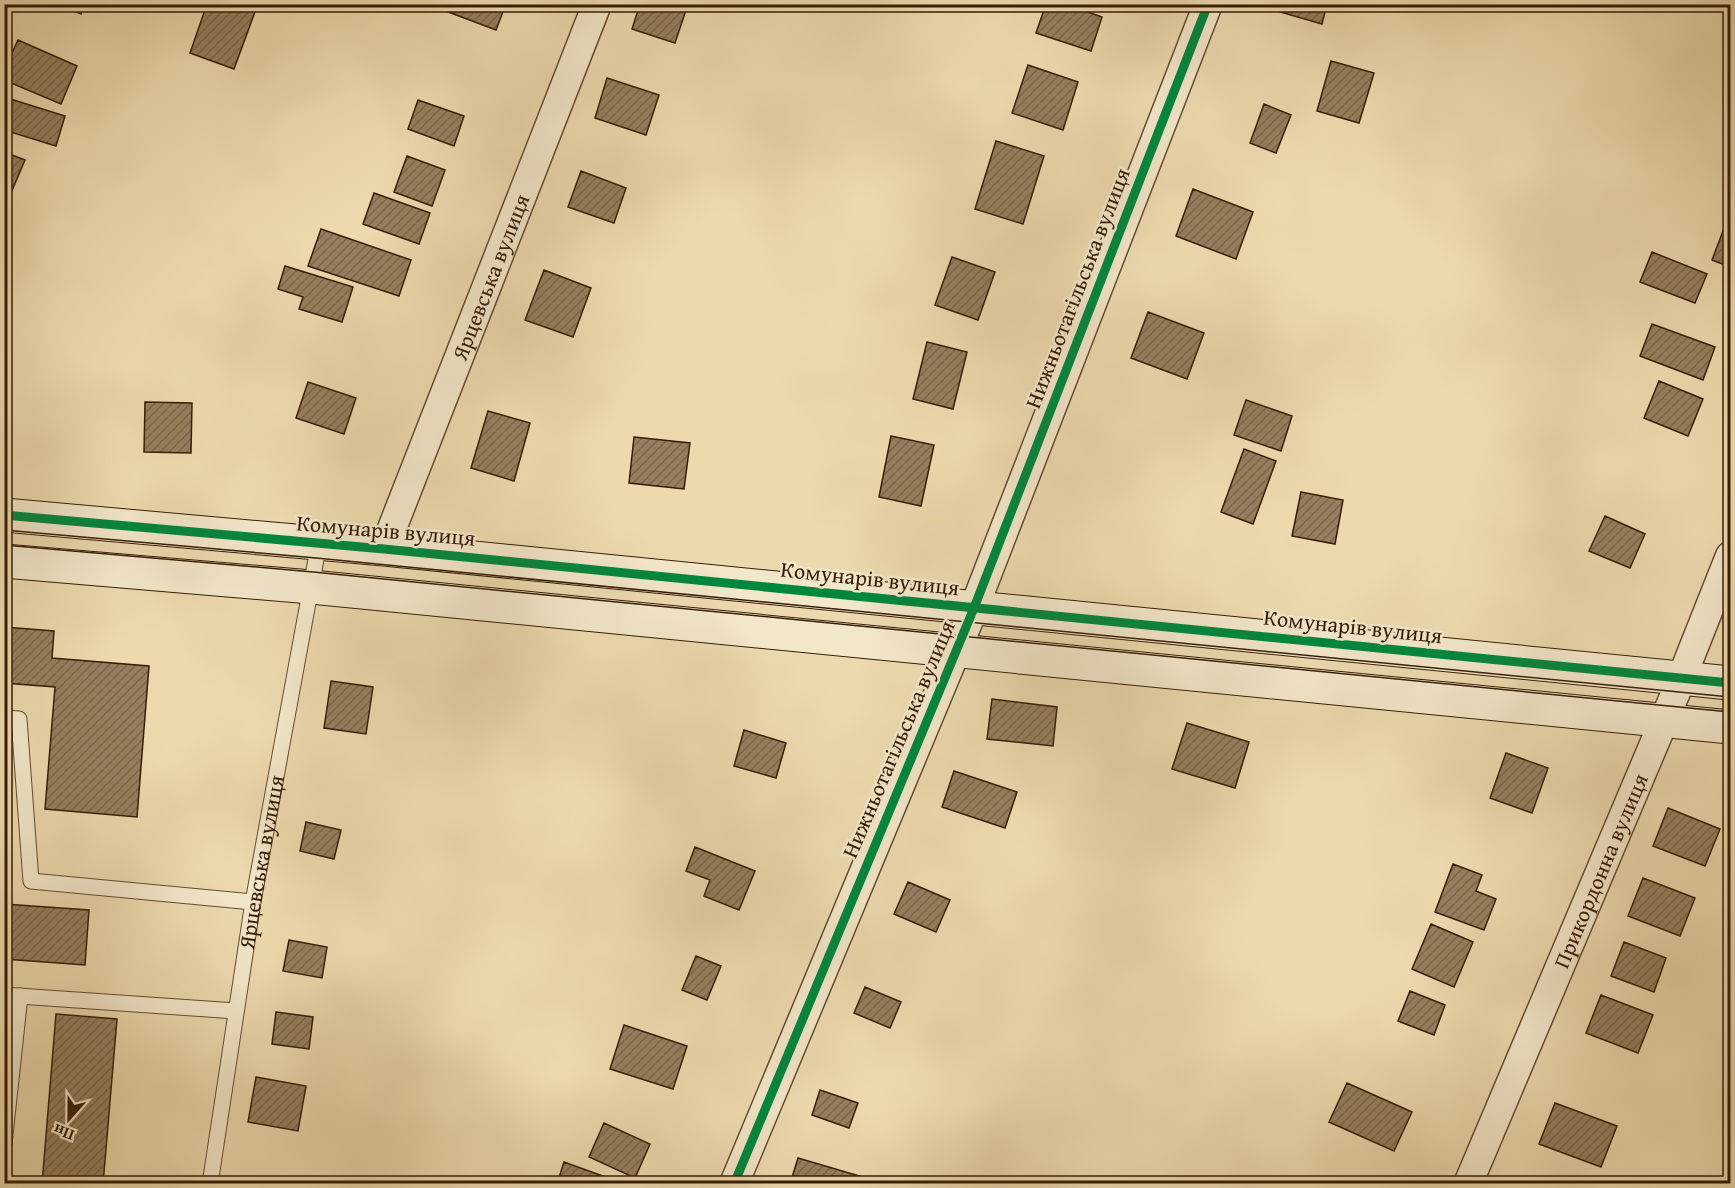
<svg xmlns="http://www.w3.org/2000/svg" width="1735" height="1188" font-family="'Gentium Book Plus',serif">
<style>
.building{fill:url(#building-hatch);stroke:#361d07;stroke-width:1.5}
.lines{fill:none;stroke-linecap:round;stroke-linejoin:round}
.lane-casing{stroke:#644c31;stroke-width:17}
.street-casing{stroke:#644c31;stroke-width:31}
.secondary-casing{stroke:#361d07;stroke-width:35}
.lane{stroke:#f3e7ca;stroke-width:15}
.street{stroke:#f3e7ca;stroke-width:28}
.secondary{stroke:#f3e7ca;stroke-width:33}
.tram{stroke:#361d07;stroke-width:1.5}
.cycleway-casing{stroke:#f3e7ca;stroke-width:13}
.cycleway{stroke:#00873e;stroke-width:9}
.labels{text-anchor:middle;stroke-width:5;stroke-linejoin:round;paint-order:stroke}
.street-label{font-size:22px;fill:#361d07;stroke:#f3e7ca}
</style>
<defs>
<pattern id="building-hatch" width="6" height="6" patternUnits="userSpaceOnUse" patternTransform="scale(1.5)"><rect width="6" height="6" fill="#957f5e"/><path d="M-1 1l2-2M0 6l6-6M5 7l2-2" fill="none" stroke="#7a674c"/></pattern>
</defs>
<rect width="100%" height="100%" fill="#ecdaae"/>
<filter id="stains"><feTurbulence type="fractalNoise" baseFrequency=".00333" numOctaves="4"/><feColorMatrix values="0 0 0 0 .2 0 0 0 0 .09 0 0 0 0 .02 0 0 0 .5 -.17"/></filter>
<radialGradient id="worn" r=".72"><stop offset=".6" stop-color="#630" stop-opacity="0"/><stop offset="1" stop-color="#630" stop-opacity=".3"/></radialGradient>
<!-- building -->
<path class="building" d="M57,4H84L81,14Z
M207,4H244L256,9L234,69L190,53Z
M427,4H506L496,30Z
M640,4H688L675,43L632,29Z
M1046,4H1065L1102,17L1091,51L1036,33Z
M1263,4H1327L1322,24L1263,7Z
M18,40L77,66L61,104L4,80V70Z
M1331,61L1374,73L1359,123L1317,111Z
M1028,65L1078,82L1063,130L1012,113Z
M607,78L659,95L646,135L595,118Z
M4,97L65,116L56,146L4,130Z
M418,100L464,116L454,146L408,129Z
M1264,104L1291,115L1276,153L1250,143Z
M996,141L1044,156L1023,224L975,209Z
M4,152L25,160L8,200L4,199Z
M407,156L445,170L432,206L394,192Z
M581,171L626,188L614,223L568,207Z
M1193,189L1253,212L1236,259L1176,236Z
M374,193L430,213L419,244L363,224Z
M1726,223L1730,225V267L1712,260Z
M321,229L411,260L399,296L308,266Z
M1652,252L1707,274L1695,303L1640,282Z
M952,257L995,272L978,320L935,305Z
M285,266L353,287L342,322L299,309L303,297L278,289Z
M544,270L591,288L573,337L525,320Z
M1148,312L1204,333L1187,379L1131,358Z
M1652,324L1715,347L1703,380L1640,356Z
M927,342L967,352L953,409L913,399Z
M1659,381L1703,399L1688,436L1644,418Z
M308,382L356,398L344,434L296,418Z
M1246,400L1292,416L1281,451L1234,435Z
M145,402L192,403L191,453L144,452Z
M488,411L530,423L514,481L471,468Z
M891,436L934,445L921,506L879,497Z
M634,437L690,443L684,489L629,483Z
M1244,449L1276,461L1253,524L1221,512Z
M1301,492L1343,500L1335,544L1292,536Z
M1605,516L1645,534L1630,568L1589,551Z
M4,627L54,631L52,658L149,666L137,817L45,809L55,687L4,683Z
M331,681L373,687L366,734L324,728Z
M992,699L1057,707L1053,746L987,739Z
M1187,723L1249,742L1235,788L1172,769Z
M744,730L786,743L776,778L734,766Z
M1506,753L1548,768L1532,813L1490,798Z
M954,771L1017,792L1005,828L942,807Z
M1668,808L1720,829L1705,866L1653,846Z
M306,822L341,830L334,859L300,851Z
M695,847L755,871L739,910L704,896L710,880L686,871Z
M1453,864L1482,875L1476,891L1496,899L1484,930L1435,912Z
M1643,878L1695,898L1680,936L1628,916Z
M908,882L950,900L936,932L894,914Z
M4,904L89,910L85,965L4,959Z
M1431,924L1473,942L1454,987L1412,969Z
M289,940L327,947L322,978L283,971Z
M1624,942L1666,958L1654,992L1611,976Z
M696,956L721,966L707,1000L682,990Z
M865,987L901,1002L890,1028L854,1013Z
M1410,991L1445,1005L1434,1035L1398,1021Z
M1601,995L1653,1015L1638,1053L1586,1033Z
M276,1012L313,1017L309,1049L272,1044Z
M56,1014L117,1019L103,1184H42Z
M624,1025L687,1046L673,1089L610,1069Z
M256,1077L306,1086L298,1131L248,1122Z
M1347,1083L1412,1112L1394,1151L1329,1122Z
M820,1090L858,1103L849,1128L812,1115Z
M1555,1103L1617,1126L1601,1167L1539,1144Z
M604,1123L650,1144L635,1178L589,1157Z
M798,1158L873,1180L872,1184H790Z
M564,1162L611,1179L610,1184H557Z
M252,1181L286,1183V1184H252Z"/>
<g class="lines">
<defs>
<g id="lane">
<path d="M4,718L19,719L31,881L253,902"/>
<path d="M4,995L236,1011"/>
<path d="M4,1144L20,996"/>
<path id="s1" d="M210,1184L253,902L319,543"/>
</g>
<g id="street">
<path id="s2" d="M384,549L597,4"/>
<path d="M734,1184L974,608L1208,4"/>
<path id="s3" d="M1468,1184L1676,692L1730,556"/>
</g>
<path id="secondary" d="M4,515L384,549L1730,683
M4,561L311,587L1730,727"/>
</defs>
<!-- lane casing -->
<use href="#lane" class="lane-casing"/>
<!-- street casing -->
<use href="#street" class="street-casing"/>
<!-- secondary casing -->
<use href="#secondary" class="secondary-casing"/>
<!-- lane -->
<use href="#lane" class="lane"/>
<!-- street -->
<use href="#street" class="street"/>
<!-- secondary -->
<use href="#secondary" class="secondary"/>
<!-- tram -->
<path class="tram" d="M4,530L316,558L1730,697
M4,545L313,572L1730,712"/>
<defs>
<path id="cycleway" d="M4,515L384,549L1730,683
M734,1184L974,608L1208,4"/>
</defs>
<!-- cycleway casing -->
<use href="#cycleway" class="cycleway-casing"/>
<!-- cycleway -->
<use href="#cycleway" class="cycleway"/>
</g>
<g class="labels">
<!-- street labels -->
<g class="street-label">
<text dy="8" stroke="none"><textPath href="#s2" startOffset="292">Ярцевська вулиця</textPath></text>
<text transform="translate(1077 288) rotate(-69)" y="8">Нижньотагільська вулиця</text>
<text transform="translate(386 530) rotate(5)" y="8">Комунарів вулиця</text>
<text transform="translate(870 578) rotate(6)" y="8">Комунарів вулиця</text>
<text transform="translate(1353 626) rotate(6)" y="8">Комунарів вулиця</text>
<text transform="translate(898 739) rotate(-67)" y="8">Нижньотагільська вулиця</text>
<text dy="8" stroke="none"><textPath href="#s1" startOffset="326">Ярцевська вулиця</textPath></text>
<text dy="8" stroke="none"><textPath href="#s3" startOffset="340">Прикордонна вулиця</textPath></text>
</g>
</g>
<!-- margin -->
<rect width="1735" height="1188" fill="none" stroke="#ecdaae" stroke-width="24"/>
<rect x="6" y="6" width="1723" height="1176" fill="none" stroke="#361d07" stroke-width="3"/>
<rect x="12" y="12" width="1711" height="1164" fill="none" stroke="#361d07" stroke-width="1.5"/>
<!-- north arrow -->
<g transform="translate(69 1119) rotate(201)" stroke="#f3e7ca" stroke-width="4.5" paint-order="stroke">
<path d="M0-4.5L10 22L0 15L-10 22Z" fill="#361d07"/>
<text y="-9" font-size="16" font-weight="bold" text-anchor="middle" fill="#361d07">Пн</text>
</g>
<rect width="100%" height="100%" filter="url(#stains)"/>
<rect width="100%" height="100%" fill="url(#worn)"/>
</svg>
